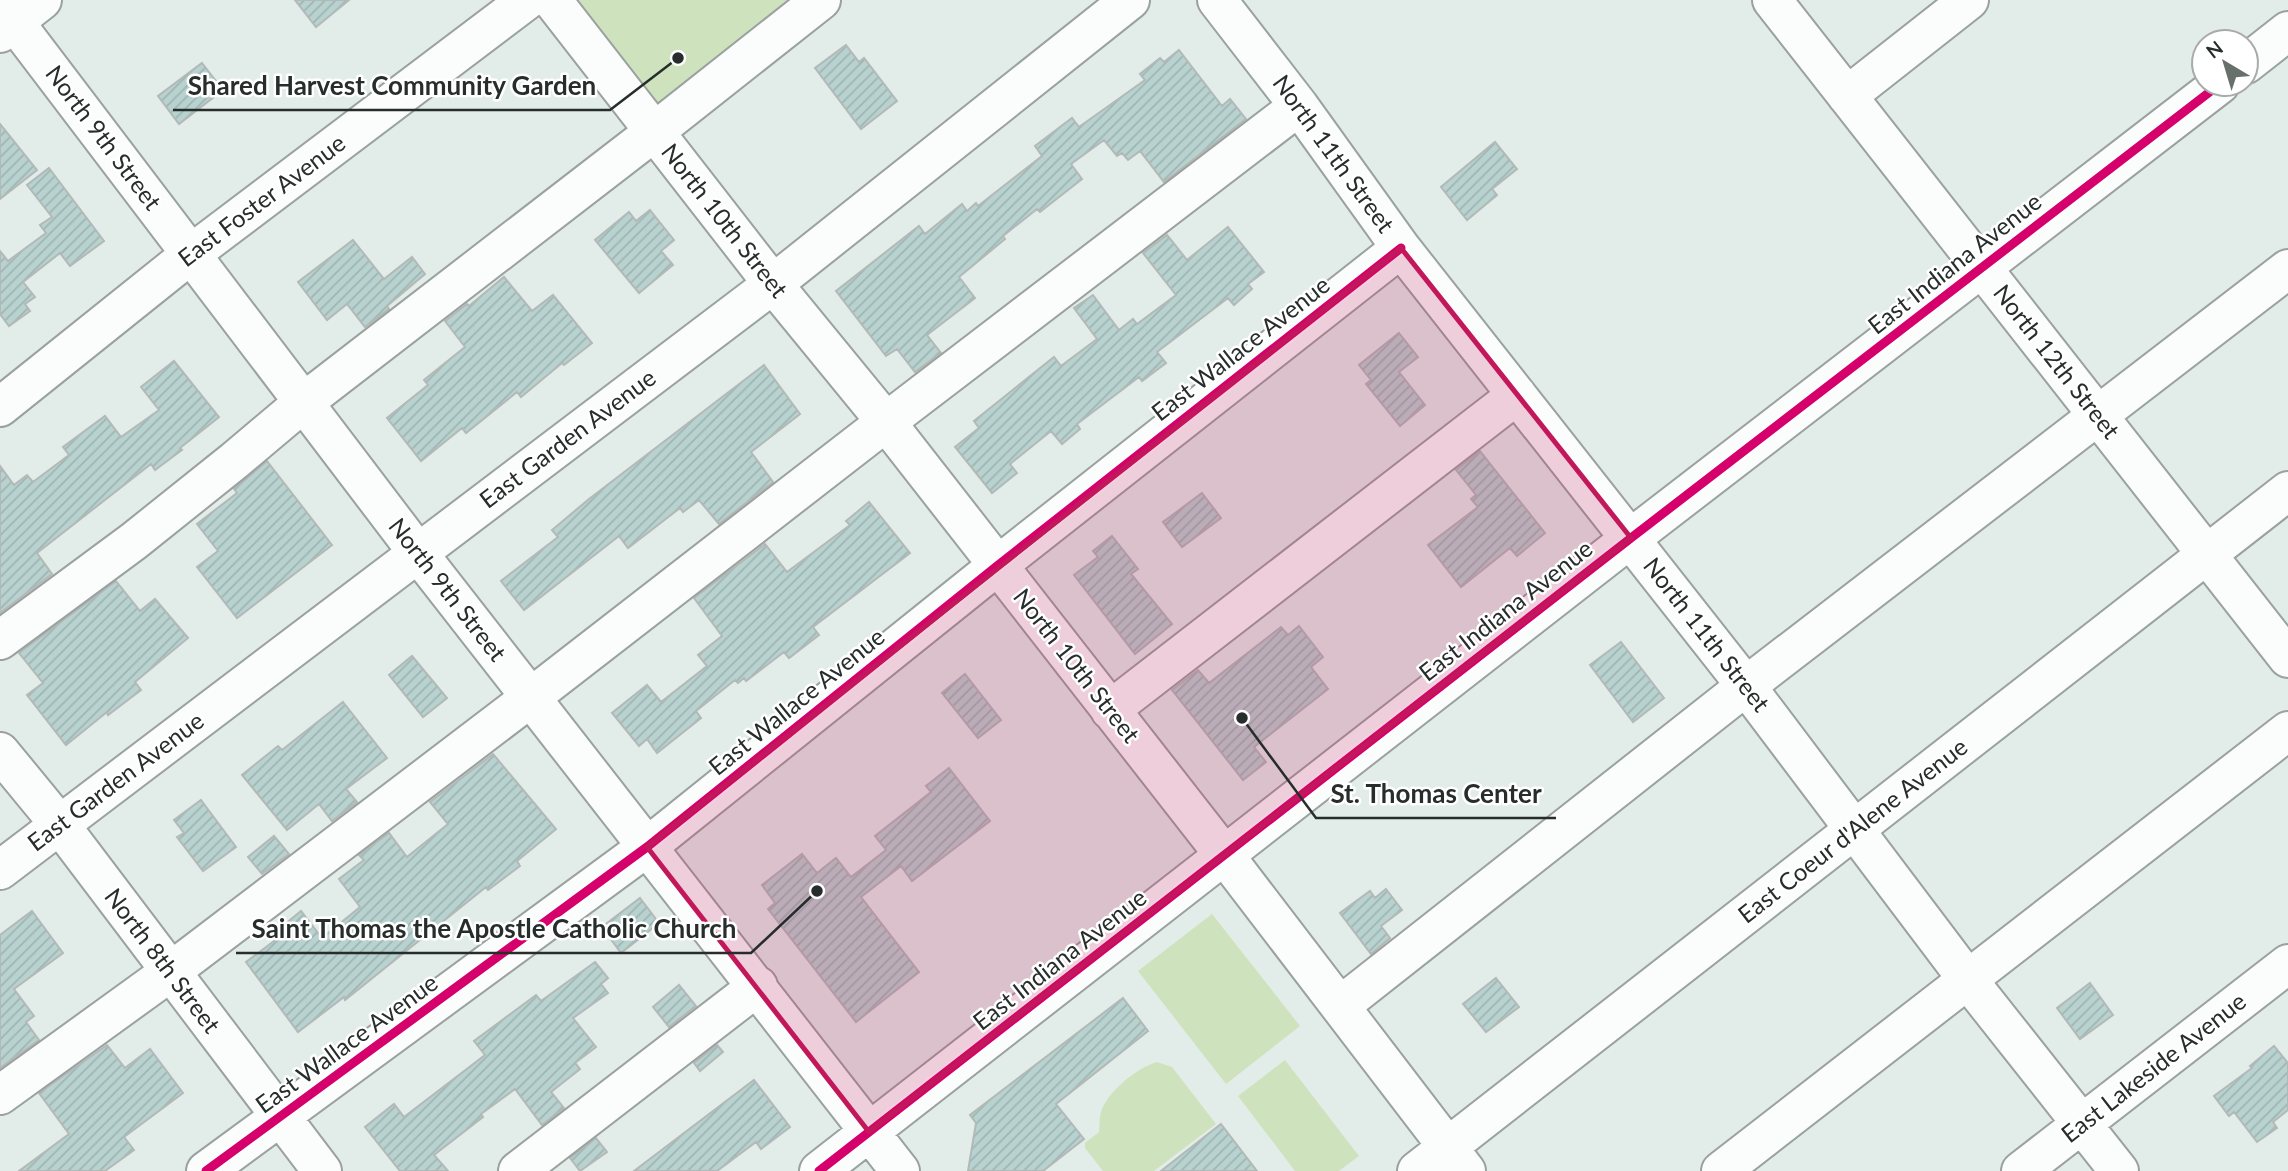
<svg xmlns="http://www.w3.org/2000/svg" width="2288" height="1171" font-family="Lato,sans-serif">
<style>
.green{fill:#cee3bd}
.building{fill:url(#building-hatch);stroke:#b2b9b7;stroke-width:2}
.lines{fill:none;stroke-linecap:round;stroke-linejoin:round}
.minor-casing{stroke:#9aa19f;stroke-width:42}
.minor{stroke:#fbfcfc;stroke-width:38}
.cycleway-casing{stroke:#fff;stroke-width:13}
.cycleway{stroke:#d6006c;stroke-width:9}
.marked{fill:#c2185b;fill-opacity:0.2;stroke:#c2185b;stroke-width:5;stroke-linejoin:round}
.labels{text-anchor:middle;stroke-width:5;stroke-linejoin:round;paint-order:stroke}
.street-label{font-size:24px;fill:#262d2a;stroke:#fff}
.leader{fill:none;stroke:#262d2a;stroke-width:2.5}
.callout-dot{fill:#262d2a;stroke:#fff;stroke-width:2.5}
.callout-label{font-size:26px;text-anchor:middle;font-weight:bold;fill:#262d2a;stroke:#fff;stroke-width:5;stroke-linejoin:round;paint-order:stroke}
</style>
<defs>
<pattern id="building-hatch" width="6" height="6" patternUnits="userSpaceOnUse" patternTransform="scale(1.75)"><rect width="6" height="6" fill="#b8d2d0"/><path d="M-1 1l2-2M0 6l6-6M5 7l2-2" fill="none" stroke="#9eb5b3"/></pattern>
</defs>
<rect width="100%" height="100%" fill="#e2ece8"/>
<!-- green -->
<path class="green" d="M574,0H813L663,115Z
M1212,914L1300,1026L1226,1084L1138,971Z
M1285,1060L1359,1156L1339,1171H1295L1238,1096Z
M1157,1062L1172,1067L1216,1124L1154,1171H1103L1085,1148V1143L1099,1132C1100,1124 1099,1116 1102,1109C1111,1089 1137,1068 1157,1062Z"/>
<!-- building -->
<path class="building" d="M295,0H349L316,27Z
M846,45L859,62L864,58L897,101L861,129L815,68Z
M1179,50L1222,106L1230,99L1246,119L1164,182L1140,151L1128,160L1122,153L1117,156L1104,140L1071,164L1082,179L1040,212L1037,209L1003,236L1005,239L959,277L975,298L927,335L941,353L915,372L897,349L886,356L836,291L919,226L925,234L962,204L967,211L976,203L978,206L1042,156L1035,146L1072,118L1079,127L1145,80L1140,74L1160,58L1164,62Z
M202,63L223,90L179,124L158,96Z
M0,124L37,170L0,199Z
M1495,142L1517,169L1492,189L1497,195L1467,220L1441,187Z
M49,168L104,241L70,266L60,253L23,282L35,297L25,304L30,311L9,326L0,314V251L8,261L46,233L40,225L52,217L27,185Z
M650,210L674,240L661,251L673,265L639,293L595,240L629,212L636,221Z
M1228,227L1264,272L1248,284L1252,289L1234,305L1228,298L1157,352L1166,363L1142,381L1139,377L1077,424L1080,429L1062,444L1051,431L1010,464L1017,473L992,493L955,447L979,428L974,421L1054,357L1061,366L1097,339L1074,308L1093,295L1119,330L1133,319L1137,324L1176,295L1143,253L1167,235L1187,260Z
M353,240L384,279L412,257L425,274L387,306L389,309L365,327L347,304L327,320L298,282Z
M504,277L532,311L553,295L592,343L564,365L562,363L521,397L517,392L466,433L462,428L421,461L387,418L428,385L424,380L465,347L445,321L467,304L469,306Z
M1399,333L1418,357L1399,372L1425,405L1400,426L1366,384L1371,380L1359,365Z
M174,361L219,417L180,448L182,450L155,470L151,464L37,553L52,574L0,613V466L14,485L27,475L33,482L69,455L63,447L105,416L121,437L159,410L141,387Z
M764,365L800,414L751,452L773,482L719,524L699,500L683,512L680,508L628,548L619,536L524,610L501,581L558,537L552,530L589,499Z
M1480,451L1545,533L1517,556L1510,548L1461,587L1428,545L1478,507L1471,499L1476,495L1456,470Z
M267,461L332,545L237,618L197,567L218,551L197,524L237,493L234,489Z
M1202,493L1221,518L1182,547L1163,522Z
M869,502L910,553L813,627L819,635L789,658L784,652L746,681L744,678L738,683L735,680L696,711L701,718L657,753L647,739L639,746L612,713L647,685L661,702L707,666L698,655L722,636L694,598L765,544L787,572L850,525L846,521Z
M1112,536L1138,569L1131,574L1172,624L1135,654L1074,575L1098,557L1093,551Z
M116,581L140,611L155,599L188,638L135,682L141,690L108,715L107,712L66,745L27,695L43,683L19,653Z
M1299,626L1323,657L1311,667L1328,689L1254,747L1266,762L1243,780L1172,690L1198,670L1209,683L1281,627L1288,635Z
M1621,642L1664,698L1633,722L1590,665Z
M412,656L447,698L423,717L389,675Z
M965,674L1001,720L978,738L942,693Z
M343,702L387,758L346,789L357,802L332,821L319,804L287,830L242,775L278,746L282,750Z
M493,754L556,829L517,861L520,866L488,890L486,887L345,1000L344,997L298,1032L246,962L289,930L284,925L301,911L322,938L360,907L339,879L364,860L359,855L389,833L407,857L448,824L430,802Z
M949,768L990,821L912,881L901,866L861,897L919,972L856,1022L768,909L775,903L762,885L802,854L817,873L836,858L851,877L886,850L875,836L931,792L926,786Z
M201,800L236,847L203,871L177,837L184,833L174,820Z
M274,836L289,854L262,874L248,857Z
M1386,889L1402,910L1381,926L1390,938L1371,954L1340,913L1370,891L1375,898Z
M640,898L659,923L621,953L602,927Z
M32,911L63,953L14,989L34,1016L26,1022L39,1040L0,1068V935Z
M595,962L608,978L601,984L608,993L573,1018L596,1047L575,1063L580,1069L551,1092L564,1108L542,1125L515,1089L481,1114L483,1117L434,1155L448,1171H400L365,1127L394,1104L404,1117L485,1055L474,1041L536,995L541,1001Z
M1496,978L1519,1007L1486,1032L1463,1004Z
M2090,983L2113,1015L2080,1039L2057,1008Z
M679,985L696,1006L669,1027L653,1007Z
M1123,998L1148,1031L1056,1104L1084,1139L1043,1171H968L976,1123L970,1115Z
M107,1045L125,1068L150,1049L183,1093L124,1137L134,1150L105,1171H19L69,1134L39,1093Z
M717,1045L723,1052L700,1071L694,1063Z
M2274,1046L2288,1063V1110L2273,1122L2277,1128L2257,1142L2234,1112L2229,1116L2214,1096L2252,1068L2250,1066Z
M754,1080L790,1127L761,1149L756,1142L717,1171H634Z
M1221,1124L1257,1171H1161Z
M596,1138L607,1152L580,1171L570,1158Z"/>
<g class="lines">
<defs>
<path id="minor" d="M552,0L773,284L886,422L1225,856L1466,1171
M1217,0L1299,106L1401,248L1746,686L1968,980L2119,1171
M1772,0L2288,658
M0,3L418,553L900,1171
M0,33L42,0
M2246,64L2288,31
M1847,96L1969,0
M0,407L191,254L527,0
M0,640L134,541L234,461L304,402L654,132L821,0
M1110,710L1517,395
M0,752L60,825L322,1171
M0,870L773,284L1130,0
M1340,1006L1746,686L2288,269
M0,1095L170,972L530,698L886,422L1299,106
M206,1171L647,847L997,566L1401,248
M518,1171L758,986
M819,1171L1631,538L2220,84
M1417,1171L2288,491
M1721,1171L2288,731
M2021,1171L2288,964"/>
</defs>
<!-- minor casing -->
<use href="#minor" class="minor-casing"/>
<!-- minor -->
<use href="#minor" class="minor"/>
<defs>
<path id="cycleway" d="M206,1171L647,847L997,566L1401,248
M819,1171L1631,538L2220,84"/>
</defs>
<!-- cycleway casing -->
<use href="#cycleway" class="cycleway-casing"/>
<!-- cycleway -->
<use href="#cycleway" class="cycleway"/>
</g>
<!-- marked area -->
<path class="marked" d="M1401,248L1631,538L869,1132L647,847Z"/>
<g class="labels">
<!-- street labels -->
<g class="street-label">
<text transform="translate(103 138) rotate(53)" y="8">North 9th Street</text>
<text transform="translate(1333 154) rotate(54)" y="8">North 11th Street</text>
<text transform="translate(262 201) rotate(-37)" y="8">East Foster Avenue</text>
<text transform="translate(724 221) rotate(52)" y="8">North 10th Street</text>
<text transform="translate(1955 264) rotate(-38)" y="8">East Indiana Avenue</text>
<text transform="translate(1241 349) rotate(-38)" y="8">East Wallace Avenue</text>
<text transform="translate(2056 362) rotate(52)" y="8">North 12th Street</text>
<text transform="translate(568 439) rotate(-37)" y="8">East Garden Avenue</text>
<text transform="translate(447 590) rotate(52)" y="8">North 9th Street</text>
<text transform="translate(1506 611) rotate(-38)" y="8">East Indiana Avenue</text>
<text transform="translate(1706 635) rotate(52)" y="8">North 11th Street</text>
<text transform="translate(1076 666) rotate(52)" y="8">North 10th Street</text>
<text transform="translate(797 702) rotate(-39)" y="8">East Wallace Avenue</text>
<text transform="translate(116 782) rotate(-37)" y="8">East Garden Avenue</text>
<text transform="translate(1853 831) rotate(-38)" y="8">East Coeur d'Alene Avenue</text>
<text transform="translate(1060 960) rotate(-38)" y="8">East Indiana Avenue</text>
<text transform="translate(162 961) rotate(53)" y="8">North 8th Street</text>
<text transform="translate(347 1044) rotate(-36)" y="8">East Wallace Avenue</text>
<text transform="translate(2154 1068) rotate(-38)" y="8">East Lakeside Avenue</text>
</g>
</g>
<!-- callouts -->
<path class="leader" d="M678 58L610 110H173M1242 718L1316 818H1556M817 891L751 953H236"/>
<g class="callout-dot">
<circle cx="678" cy="58" r="7"/>
<circle cx="1242" cy="718" r="7"/>
<circle cx="817" cy="891" r="7"/>
</g>
<g class="callout-label">
<text x="392" y="95">Shared Harvest Community Garden</text>
<text x="1436" y="803">St. Thomas Center</text>
<text x="494" y="938">Saint Thomas the Apostle Catholic Church</text>
</g>
<!-- north arrow -->
<g transform="translate(2225 63) rotate(322)"><circle r="33" fill="#ffffff" stroke="#a8abaa" stroke-width="2"/>
<path d="M0-5L12 26L0 18L-12 26Z" fill="#68706c"/>
<text y="-10" font-size="19" font-weight="bold" text-anchor="middle" fill="#262d2a">N</text>
</g>
</svg>
